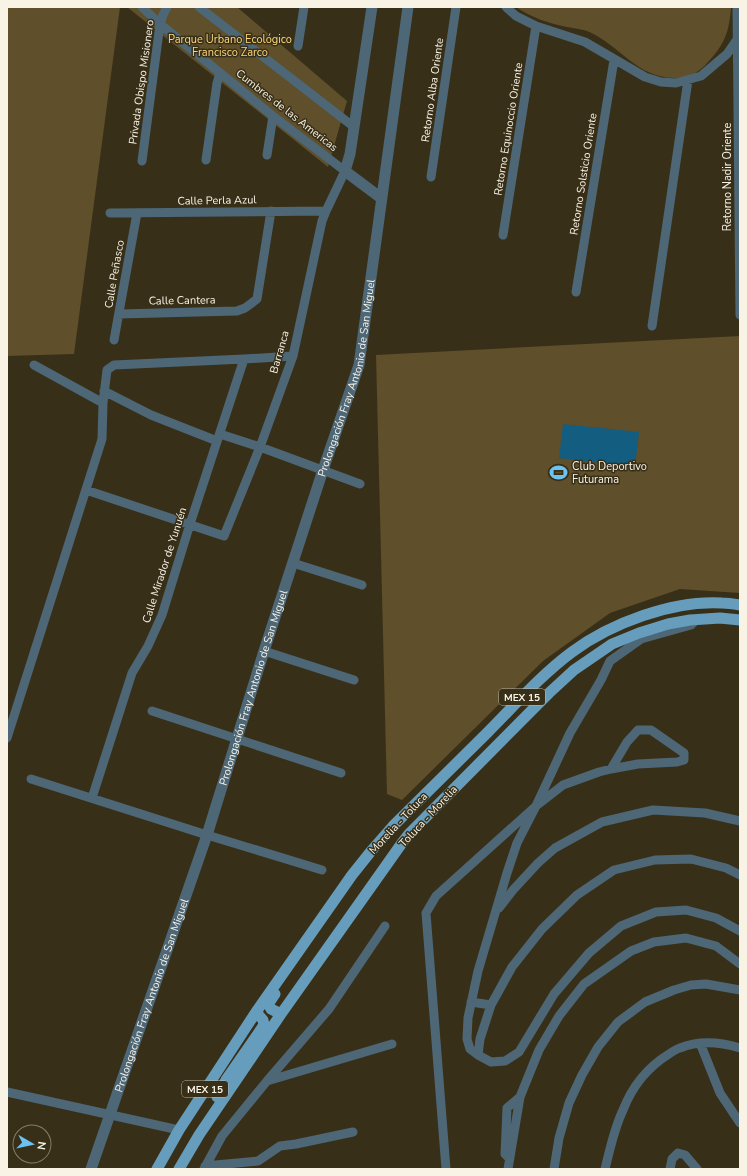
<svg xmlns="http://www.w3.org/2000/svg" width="747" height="1176" font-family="'Nunito Sans',sans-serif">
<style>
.green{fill:#5f4f2a}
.water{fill:#135d80}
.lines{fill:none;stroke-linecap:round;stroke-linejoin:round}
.minor{stroke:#4d6777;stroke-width:9}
.tertiary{stroke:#4d6777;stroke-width:11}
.primary{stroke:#669dbd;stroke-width:11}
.labels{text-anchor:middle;stroke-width:3;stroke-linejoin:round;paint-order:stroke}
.shield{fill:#382f18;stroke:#bfb8a8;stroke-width:1}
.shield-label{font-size:10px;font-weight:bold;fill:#f9f3e6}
.park-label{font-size:11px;fill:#fcd67b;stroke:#382f18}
.street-label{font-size:11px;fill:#f9f3e6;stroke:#382f18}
.poi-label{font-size:11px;fill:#f9f3e6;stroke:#382f18;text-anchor:start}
</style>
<rect width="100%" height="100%" fill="#382f18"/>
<!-- green -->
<path class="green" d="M7,7H120L74,354L7,356Z
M127,7H237L347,101L328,167Z
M516,7H731V8C729,32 725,44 708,62C701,71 689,78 677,78C636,79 621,45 587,31C581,29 573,28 567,27C548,23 532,18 516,7Z
M740,336V593L680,589L610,613L543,661L402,800L387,794L376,355Z"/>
<!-- water -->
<path class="water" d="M563,424L639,432L635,467L559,458Z"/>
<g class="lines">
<!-- minor -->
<path class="minor" d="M199,7L354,127
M506,7L516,16L536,26L585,42L645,77L661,82L676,83L701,76L727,54L738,38
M737,7L740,315
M298,46L304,7
M267,155L273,116
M206,160L217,83L220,73
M142,161L160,24L163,15L167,7
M431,177L456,7
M110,213L326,211
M503,235L536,26
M576,292L614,60
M119,314L237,311L245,308L257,299L271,211
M652,326L688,80
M114,340L137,213
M34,365L103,403
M104,391L151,415L217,441
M220,434L260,447L360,484
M86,490L224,536L260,447L293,356L322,221L326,211L345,171L273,116L160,24L142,7
M293,563L362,585
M695,621L691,625L641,639L610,661L601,680L570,733L536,806L517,843L507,873L478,971L468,1018L467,1039L470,1049L478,1055L491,1062L505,1061L519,1052L554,994L589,953L621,926L656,912L686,910L716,918L740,931
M264,651L354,680
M152,711L341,773
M7,738L102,439L103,403L107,370L114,365L244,359L293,356
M31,779L207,835L322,870
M92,798L132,673L148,646L162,615L190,524L244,359
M499,908L513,890L538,863L555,848L602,822L653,810L705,813L740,821
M471,1002L491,1005
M700,1043L720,1093L740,1123
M478,1055L480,1039L491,1005L512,967L542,929L577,895L614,870L655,860L691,859L726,868L740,875
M267,1081L392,1044
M7,1092L179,1130
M509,1158L505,1154L507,1108L520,1097
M205,1166L258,1161L280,1146L296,1144L353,1132
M204,1169L222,1136L267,1081L329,1009L385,926
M446,1169L426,913L436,896L536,806L563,785L599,772L611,769L638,764L677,762L684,760V753L651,730H638L627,742L611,769
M508,1169L520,1097L539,1050L559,1016L584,984L631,951L654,942L686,938L716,946L740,964
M554,1169L559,1138L569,1103L582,1075L598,1047L618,1022L645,1002L674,990L691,985L706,984L740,990
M605,1169C610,1149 614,1129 623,1110C632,1087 648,1067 669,1054C672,1052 676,1049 680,1048C699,1040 720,1042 740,1048
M670,1169L672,1159L678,1153L685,1155L697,1169"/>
<!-- tertiary -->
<g class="tertiary">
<path d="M372,7L350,154L345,171L381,198"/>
<path id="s1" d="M91,1169L207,835L264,651L323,470L359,365L408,7"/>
</g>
<!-- primary -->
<path class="primary" d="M275,994L269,1003V1005L271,1009L281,1014
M217,1097L226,1080L264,1025L263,1020L256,1012
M157,1169L179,1130L256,1012L352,875L372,850L393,826C425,794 457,763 488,732C515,705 541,675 572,652C611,623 673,600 722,603C728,603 734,604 740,605
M179,1169L199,1135L281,1014L402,843L409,834L549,693L574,670L612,644L639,633L668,624L690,620L720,618L740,620"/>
</g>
<!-- icons -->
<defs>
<symbol id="stadium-bare" viewBox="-9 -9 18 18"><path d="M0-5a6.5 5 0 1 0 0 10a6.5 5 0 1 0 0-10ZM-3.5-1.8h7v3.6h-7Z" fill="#6cc3f2" stroke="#382f18" stroke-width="2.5" paint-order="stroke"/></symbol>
</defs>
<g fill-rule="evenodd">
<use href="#stadium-bare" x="546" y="460" width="25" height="25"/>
</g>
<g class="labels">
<!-- shield labels -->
<g class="shield">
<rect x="499" y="689" width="46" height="16" rx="3"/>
<rect x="182" y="1081" width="46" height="16" rx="3"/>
</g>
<g class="shield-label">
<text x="522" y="701">MEX 15</text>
<text x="205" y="1093">MEX 15</text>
</g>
<!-- park labels -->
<g class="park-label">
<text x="230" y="43">Parque Urbano Ecológico<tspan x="230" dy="13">Francisco Zarco</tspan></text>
</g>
<!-- street labels -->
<g class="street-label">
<text transform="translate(141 82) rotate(-82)" y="4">Privada Obispo Misionero</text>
<text transform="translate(432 90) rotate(-82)" y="4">Retorno Alba Oriente</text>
<text transform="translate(287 110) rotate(38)" y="4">Cumbres de las Americas</text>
<text transform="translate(508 129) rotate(-81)" y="4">Retorno Equinoccio Oriente</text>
<text transform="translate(583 174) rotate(-81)" y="4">Retorno Solsticio Oriente</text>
<text transform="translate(727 177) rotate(-90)" y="4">Retorno Nadir Oriente</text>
<text transform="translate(217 200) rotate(-1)" y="4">Calle Perla Azul</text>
<text transform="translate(114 274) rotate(-80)" y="4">Calle Peñasco</text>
<text transform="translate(182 300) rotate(-1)" y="4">Calle Cantera</text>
<text transform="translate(279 352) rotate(-74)" y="4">Barranca</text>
<text dy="4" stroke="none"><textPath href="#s1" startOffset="832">Prolongación Fray Antonio de San Miguel</textPath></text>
<text transform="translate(164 565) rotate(-72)" y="4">Calle Mirador de Yunuén</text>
<text dy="4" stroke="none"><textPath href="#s1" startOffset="508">Prolongación Fray Antonio de San Miguel</textPath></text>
<text transform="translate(428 816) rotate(-47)" y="4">Toluca - Morelia</text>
<text transform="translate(398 823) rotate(-47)" y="4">Morelia - Toluca</text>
<text dy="4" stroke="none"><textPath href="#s1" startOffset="184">Prolongación Fray Antonio de San Miguel</textPath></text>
</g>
<!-- poi labels -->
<g class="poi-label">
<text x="572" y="470">Club Deportivo<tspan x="572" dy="13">Futurama</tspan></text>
</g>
</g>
<!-- border -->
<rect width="747" height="1176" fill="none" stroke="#f9f3e6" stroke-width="16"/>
<!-- north arrow -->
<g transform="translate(32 1144) rotate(99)"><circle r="19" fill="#382f18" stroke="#857d6a"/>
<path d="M0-3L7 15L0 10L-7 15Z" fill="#6cc3f2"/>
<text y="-6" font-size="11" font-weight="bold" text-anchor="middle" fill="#f9f3e6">N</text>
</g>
</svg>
